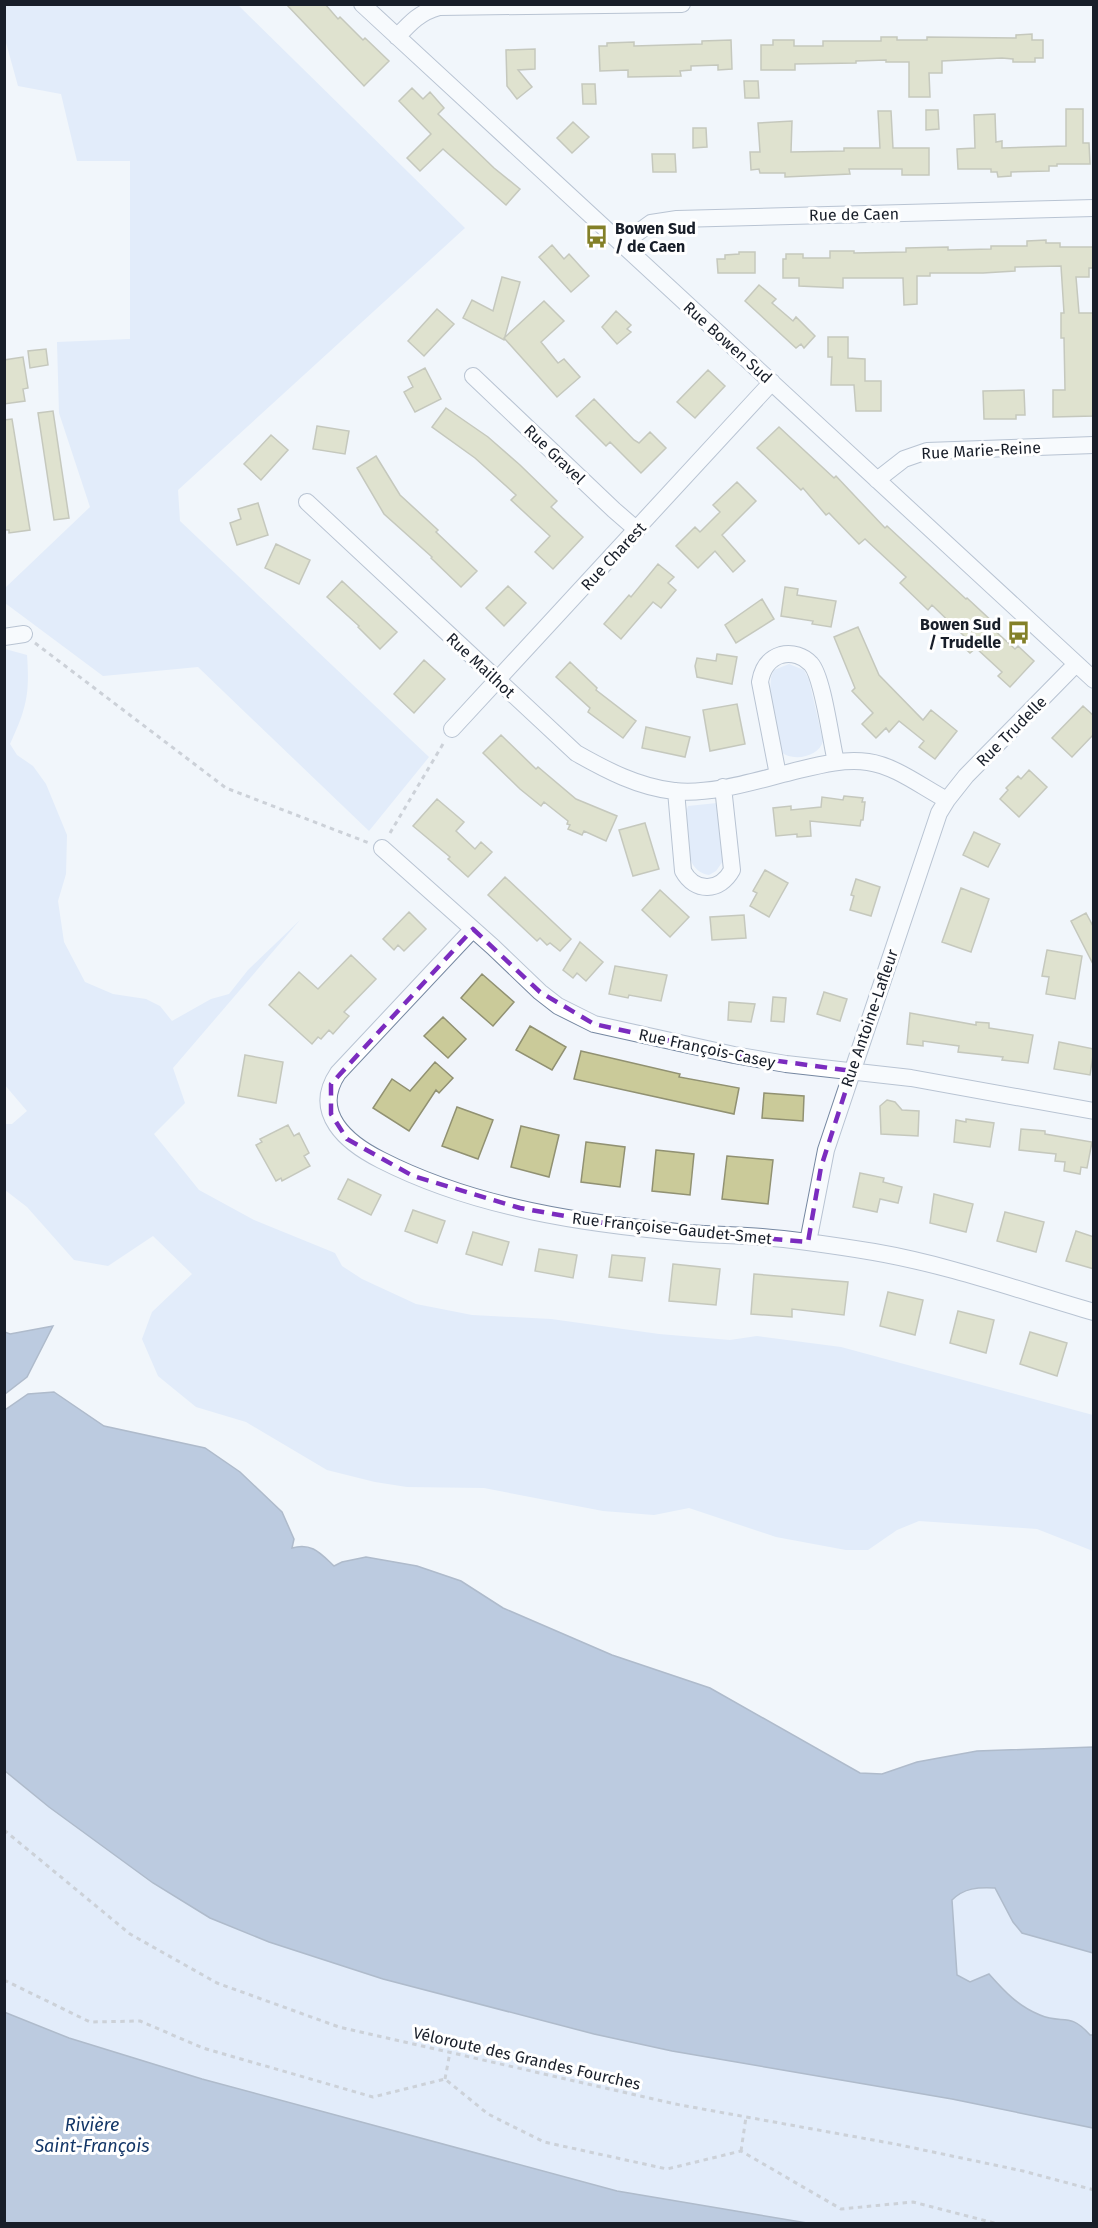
<svg xmlns="http://www.w3.org/2000/svg" width="1098" height="2228" font-family="'Fira Sans',sans-serif">
<style>
.green{fill:#d0e0f8}
.water{fill:#7d98be;stroke:#5f7391;stroke-width:1.5}
.building{fill:#caca99;stroke:#919172;stroke-width:1.5}
.lines{fill:none;stroke-linecap:round;stroke-linejoin:round}
.minor-casing{stroke:#7587a1;stroke-width:18}
.path{stroke:#a0a5ad;stroke-width:3;stroke-dasharray:4.5 4.5;stroke-linecap:butt}
.minor{stroke:#fff;stroke-width:16}
.marked{fill:none;stroke:#7b2cbf;stroke-width:4.5;stroke-dasharray:12 8;stroke-linejoin:round}
.labels{text-anchor:middle;stroke-width:6;stroke-linejoin:round;paint-order:stroke}
.street-label{font-size:16px;fill:#181e29;stroke:#fff}
.poi-label{font-size:16px;font-weight:bold;fill:#181e29;stroke:#fff;text-anchor:start}
.water-label{font-size:18px;font-style:italic;fill:#143768;stroke:#fff}
</style>
<rect width="100%" height="100%" fill="#f1f5fb"/>
<!-- green -->
<path class="green" d="M4,5H238L465,228L178,490L180,521L429,757L369,831L198,667L103,676L5,603V588L90,507L59,413L57,342L130,339V161H77L61,94L18,86L5,39Z
M5,649L27,655C30,695 26,709 10,744L17,755L33,766L46,784L67,835L66,874L58,901L64,942L85,982L113,994L146,999L160,1006L172,1021L211,999L229,994L248,970L300,920L173,1068L185,1103L154,1134L199,1190L254,1220L335,1253L342,1266L362,1279L416,1304L472,1315L551,1319L659,1334L730,1340L757,1336L841,1347L1093,1415V1551L1037,1529L919,1521L897,1530L868,1550H846L776,1537L689,1508L654,1515L603,1511L484,1488L407,1487L375,1482L327,1470L246,1422L196,1407L158,1376L142,1339L152,1312L192,1274L153,1236L108,1266L74,1260L27,1207L5,1190V1124H12L27,1111L4,1084Z
M789,664L804,670L809,680L823,741C819,757 793,762 781,752L770,692L771,677L774,670Z
M717,803L723,861L716,871L709,875C681,870 688,831 687,809L688,806Z
M4,1771L49,1807L153,1883L210,1918L269,1942L383,1979L594,2034L672,2051L952,2099L1093,2128V2223H807L617,2191L202,2079L69,2038L5,2012Z
M980,1888H995L1013,1922L1022,1933L1093,1953V2035H1090C1069,2011 1063,2025 1040,2015C1019,2006 1005,1991 989,1974L970,1982L957,1975L952,1900L961,1891Z"/>
<!-- water -->
<path class="water" d="M53,1326L27,1377L5,1394V1332L10,1334Z
M54,1392L104,1426L205,1448L240,1472L282,1512L294,1539L292,1548C312,1542 321,1554 334,1566L342,1562L366,1557L417,1566L461,1581L503,1608L612,1655L710,1688L860,1773L882,1774L917,1762L977,1751L1093,1747V1953L1022,1933L1013,1922L995,1888C978,1887 964,1888 952,1900L957,1975L970,1982L989,1974C1005,1992 1018,2006 1040,2015C1063,2025 1069,2011 1090,2035H1093V2128L952,2099L672,2051L594,2034L383,1979L269,1942L210,1918L153,1883L49,1807L5,1771V1410L28,1394Z
M4,2012L69,2038L202,2079L617,2191L807,2223H5Z"/>
<!-- building -->
<path class="building" d="M286,4H325L338,19L340,17L363,40L365,38L389,61L364,86Z
M1032,34V40H1043V58H1035V62H1013V59L1002,58L942,61V73H929L930,97H909V62H886V60L856,61V63L795,64V70H761V45H773V40H794V46H823V41H881V37H897V40H927V37L1016,38V35Z
M731,40L732,69L718,70V65L691,66V70L680,71L681,76L628,77V70L600,71L599,46H607V43L634,42V46L702,44V41Z
M535,49V69L518,70L532,87L517,99L507,86L506,50Z
M744,81H758L759,98H745Z
M582,84H595L596,104H583Z
M412,88L423,99L430,92L444,108L438,114L494,168L520,189L506,205L443,149L420,171L407,158L431,134L399,101Z
M1066,109H1083V143H1089L1090,164H1057V166H1049V171L1011,172V176L998,177L997,172H991V169H958L957,149L975,148L974,115L995,114L996,142L1002,141V148L1066,146Z
M926,110H938L939,129L926,130Z
M878,111H891L893,148H929V175H902V169H849L850,174L785,177V173H760L759,169L751,170L750,152H760L758,123L792,121L791,152L844,151V148H880Z
M573,122L589,137L572,153L557,138Z
M693,128H706L707,147L693,148Z
M652,154H675L676,172H653Z
M1046,240V243H1060V247H1093V268H1089V277H1076L1079,313H1094V416L1053,417V390H1065L1064,338H1061V313H1064L1061,266L1015,267V271L983,273H930V276H917V304L904,305L903,278H843V288L799,286V278H783V259H786V254H803V258H830V251H854V253L906,252V248L948,247V250L991,249V246H1027V241Z
M552,245L564,259L569,254L589,276L571,292L539,257Z
M739,252H755V273H718L717,259H725V255L739,254Z
M502,277L520,282L504,340L463,318L472,300L493,311Z
M759,285L776,299L772,303L793,321L796,317L815,336L804,348L801,344L796,348L745,301Z
M544,301L564,321L541,342L558,363L564,359L580,377L557,397L504,338Z
M437,309L454,324L424,356L408,341Z
M616,311L631,325L627,329L631,332L617,344L602,327Z
M828,337H848V358L865,359V381H881V411H856L854,385H831L832,357H828Z
M46,349L48,365L30,368L28,351Z
M23,357L28,388L23,389L25,401L4,404V360Z
M425,368L441,399L415,412L404,392L413,387L408,377Z
M708,370L725,386L695,418L677,402Z
M1024,390L1025,415H1016V419H984L983,391Z
M594,399L634,440L639,443L650,432L666,448L641,473L610,442L606,446L576,416Z
M446,408L488,437L520,465L557,501L551,507L583,537L553,569L535,552L550,536L511,500L516,495L475,458L432,427Z
M53,411L69,518L54,520L38,413Z
M12,419L30,530L9,533V530H4V420Z
M317,426L349,431L345,454L313,449Z
M779,427L834,478L836,476L885,528L887,526L966,599L967,598L997,626L993,629L1015,649L1018,646L1034,661L1010,687L998,676L1002,672L976,648L970,653L958,642L964,636L932,605L928,610L900,583L906,577L865,539L859,544L829,513L826,515L803,488L801,490L757,448Z
M271,435L288,450L261,480L244,464Z
M376,456L400,495L438,530L436,532L477,571L461,587L431,558L432,557L384,514L357,468Z
M737,482L756,501L722,535L745,561L733,572L715,551L698,568L676,546L695,527L700,532L720,512L713,505Z
M258,503L268,535L237,545L230,523L241,519L238,509Z
M276,544L310,560L299,584L265,568Z
M658,564L674,577L668,583L676,590L661,608L653,602L621,639L604,624L629,595L631,597Z
M342,581L397,632L380,649L358,627L359,626L327,597Z
M508,586L526,603L504,626L486,608Z
M785,587L798,589L797,595L836,601L831,627L812,624L813,621L781,616Z
M762,599L774,619L736,643L725,625Z
M858,627L879,675L923,720L931,710L957,731L935,759L919,747L924,741L899,721L889,732L886,728L876,738L862,724L873,713L852,691L855,688L834,637Z
M717,654L737,657L732,684L697,677L695,666L697,658L716,661Z
M424,660L445,679L414,713L394,694Z
M570,662L597,688L596,690L636,721L623,738L588,712L590,708L556,677Z
M737,704L745,744L710,751L703,710Z
M1083,706L1094,716V734L1072,757L1052,738Z
M646,727L690,737L685,757L642,748Z
M501,735L536,769L538,767L576,799L617,816L606,841L584,831L582,835L568,829L570,825L567,824L568,821L544,802L541,806L520,789L483,753Z
M1029,770L1047,787L1019,817L1000,799L1008,790L1006,788L1018,776L1021,779Z
M844,796L863,798L862,802H865L863,820H861L860,826L810,821L811,836L797,837V834L776,836L773,808L791,806V810L821,807L822,797L843,800Z
M437,799L464,822L456,831L475,849L481,842L492,852L468,877L448,859L450,857L413,826Z
M645,823L659,869L633,876L619,830Z
M974,832L1000,844L988,867L963,855Z
M765,870L788,883L769,917L750,906L757,893L753,891Z
M505,877L571,939L560,951L550,943L547,945L540,938L537,941L488,895Z
M856,879L880,887L871,916L850,910L854,896L851,895Z
M961,888L989,899L971,952L942,942Z
M660,890L689,917L670,937L642,910Z
M409,912L426,929L404,951L398,945L394,950L383,939Z
M1086,913L1094,928V966L1071,921Z
M744,915L746,938L712,940L710,917Z
M580,942L603,962L586,981L577,973L573,978L563,970Z
M1047,950L1082,956L1075,999L1046,994L1049,977L1042,976Z
M351,955L376,979L344,1012L349,1016L333,1034L329,1030L321,1039L318,1037L312,1044L269,1005L299,972L318,989Z
M615,966L667,975L661,1001L629,995L628,998L609,994Z
M482,974L514,1002L493,1026L461,998Z
M824,992L847,999L840,1021L817,1014Z
M773,997L786,998L784,1022L771,1021Z
M729,1002L755,1004L751,1022L728,1020Z
M910,1013L976,1025V1022L989,1023V1028L1033,1035L1028,1063L1002,1060L1003,1057L958,1052L959,1046L923,1041V1046L907,1044Z
M443,1017L466,1039L448,1058L424,1036Z
M530,1026L566,1047L552,1070L516,1050Z
M1059,1042L1094,1049L1090,1075L1054,1069Z
M581,1051L680,1074L679,1077L739,1088L734,1114L574,1079Z
M245,1055L283,1062L276,1103L238,1096Z
M435,1062L453,1078L439,1093L436,1090L409,1131L373,1108L392,1079L410,1091Z
M764,1093L804,1096L803,1121L762,1118Z
M887,1100L895,1102L902,1110L919,1111L918,1136L881,1134L880,1106Z
M457,1107L493,1120L478,1159L442,1146Z
M966,1119L994,1123L990,1147L954,1142L956,1120L966,1122Z
M288,1125L294,1136L299,1133L309,1153L304,1156L310,1166L282,1181L281,1178L276,1181L256,1145L262,1142L260,1139Z
M521,1126L559,1135L549,1177L511,1167Z
M1021,1129L1045,1131V1134L1092,1142L1087,1168L1081,1167L1080,1174L1064,1171L1065,1162L1055,1161L1056,1154L1019,1150Z
M586,1142L625,1147L620,1187L581,1182Z
M656,1150L694,1154L690,1195L652,1191Z
M727,1156L773,1160L768,1204L722,1199Z
M860,1173L884,1178L883,1182L902,1187L898,1203L880,1199L877,1212L853,1207Z
M348,1179L381,1195L371,1215L338,1199Z
M934,1194L973,1204L966,1232L930,1223Z
M413,1210L445,1221L437,1243L405,1231Z
M1005,1212L1044,1222L1036,1252L997,1241Z
M1076,1231L1094,1237V1269L1066,1261Z
M473,1232L509,1242L502,1265L466,1254Z
M539,1249L577,1255L573,1278L535,1271Z
M612,1255L645,1258L642,1281L609,1277Z
M673,1264L720,1269L716,1305L669,1301Z
M754,1274L848,1282L844,1315L792,1309V1317L751,1314Z
M888,1292L923,1300L915,1335L880,1326Z
M958,1311L994,1320L986,1353L950,1343Z
M1030,1332L1067,1343L1057,1376L1020,1364Z"/>
<g class="lines">
<defs>
<path id="minor" d="M362,4L1094,680
M397,37C410,23 420,12 439,7L682,4
M622,244L651,223L677,219L1094,208
M473,376L614,510L637,530
M877,480L904,459L927,451L1094,445
M307,502L576,753C606,770 638,787 674,791C712,795 754,781 791,772C816,766 843,758 868,762C896,766 922,787 947,800
M4,637L24,634
M452,729L772,382
M778,775L760,682C762,670 768,659 781,655C792,652 804,656 811,664C823,677 831,742 836,762
M676,791L683,871C695,893 720,892 732,870L723,787
M382,848L493,947L540,992L558,1006L594,1024L734,1055L786,1064L911,1078L1094,1111
M473,929L338,1073C311,1113 347,1143 381,1160C475,1208 585,1224 689,1233C713,1235 738,1235 762,1237C800,1240 837,1246 874,1252C949,1265 1021,1291 1094,1312
M808,1242L826,1150L939,813L947,800L966,776L1076,664"/>
</defs>
<!-- minor casing -->
<use href="#minor" class="minor-casing"/>
<!-- path -->
<path class="path" d="M35,643L226,788L369,843
M390,833L443,744
M4,1830L130,1934L217,1983L339,2027L675,2104L895,2144L1023,2171L1094,2190
M4,1980L90,2022L140,2021L203,2048L373,2097L445,2079L488,2114L544,2142L667,2169L741,2151L841,2209L913,2202L998,2224
M445,2079L450,2052
M741,2151L746,2117"/>
<!-- minor -->
<use href="#minor" class="minor"/>
</g>
<!-- marked area -->
<path d="M0 0H1098V2228H0ZM473,929L540,992L594,1024L734,1055L852,1071L821,1167L808,1242L621,1226L520,1208L413,1176L347,1139L331,1114V1084Z" fill="#f1f5fb" fill-opacity=".55" fill-rule="evenodd"/>
<path class="marked" d="M473,929L540,992L594,1024L734,1055L852,1071L821,1167L808,1242L621,1226L520,1208L413,1176L347,1139L331,1114V1084Z"/>
<!-- icons -->
<defs>
<symbol id="bus-bare" viewBox="-9 -9 18 18"><path d="M-5-6H5V4H4V6H2V4H-2V6H-4V4H-5ZM-3.5-4V0h7V-4ZM-3.5 1.2v1.5H-2V1.2ZM2 1.2v1.5H3.5V1.2Z" fill="#838028" stroke="#fff" stroke-width="2.5" paint-order="stroke"/></symbol>
</defs>
<g fill-rule="evenodd">
<use href="#bus-bare" x="580" y="220" width="33" height="33"/>
<use href="#bus-bare" x="1002" y="616" width="33" height="33"/>
</g>
<g class="labels">
<!-- street labels -->
<g class="street-label">
<text transform="translate(854 214) rotate(-1)" y="6">Rue de Caen</text>
<text transform="translate(728 342) rotate(42)" y="6">Rue Bowen Sud</text>
<text transform="translate(981 450) rotate(-3)" y="6">Rue Marie-Reine</text>
<text transform="translate(555 454) rotate(44)" y="6">Rue Gravel</text>
<text transform="translate(613 556) rotate(-47)" y="6">Rue Charest</text>
<text transform="translate(481 665) rotate(43)" y="6">Rue Mailhot</text>
<text transform="translate(1011 731) rotate(-45)" y="6">Rue Trudelle</text>
<text transform="translate(869 1018) rotate(-71)" y="6">Rue Antoine-Lafleur</text>
<text transform="translate(707 1048) rotate(12)" y="6">Rue François-Casey</text>
<text transform="translate(672 1228) rotate(6)" y="6">Rue Françoise-Gaudet-Smet</text>
<text transform="translate(527 2058) rotate(13)" y="6">Véloroute des Grandes Fourches</text>
</g>
<!-- poi labels -->
<g class="poi-label">
<text x="615" y="234">Bowen Sud<tspan x="615" dy="18">/ de Caen</tspan></text>
<text x="1001" y="630" text-anchor="end">Bowen Sud<tspan x="1001" dy="18">/ Trudelle</tspan></text>
</g>
<!-- water labels -->
<g class="water-label">
<text x="92" y="2131">Rivière<tspan x="92" dy="21">Saint-François</tspan></text>
</g>
</g>
<!-- border -->
<rect width="1098" height="2228" fill="none" stroke="#181e29" stroke-width="12"/>
</svg>
